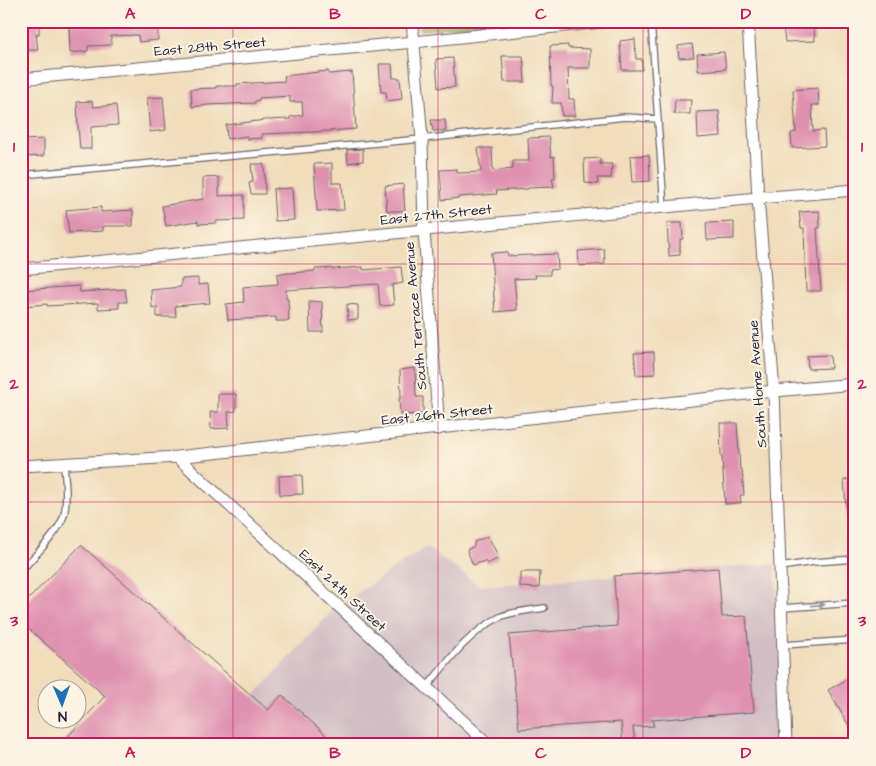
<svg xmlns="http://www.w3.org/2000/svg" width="876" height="766" font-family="'Architects Daughter',sans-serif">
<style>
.industrial{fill:#d2bec5}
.green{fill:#9dbf69;stroke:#607052}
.building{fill:#df92b0}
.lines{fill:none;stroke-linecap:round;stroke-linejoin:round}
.lane-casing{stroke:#6a6368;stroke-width:8}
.street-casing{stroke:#6a6368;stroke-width:13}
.lane{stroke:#fff;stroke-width:5.5}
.street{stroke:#fff;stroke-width:11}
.oneway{fill:#9c9ca7}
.grid{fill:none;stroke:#c2185b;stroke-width:1;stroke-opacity:0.55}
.labels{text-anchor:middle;stroke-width:4;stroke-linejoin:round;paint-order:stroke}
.street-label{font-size:14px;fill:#22223b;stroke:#fcf5e5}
.neatline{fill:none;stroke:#c2185b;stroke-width:2}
.grid-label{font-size:16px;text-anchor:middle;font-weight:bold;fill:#c2185b}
</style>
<rect width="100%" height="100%" fill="#fcf5e5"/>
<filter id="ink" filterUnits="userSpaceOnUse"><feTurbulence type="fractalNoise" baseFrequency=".02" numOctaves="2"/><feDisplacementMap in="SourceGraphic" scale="10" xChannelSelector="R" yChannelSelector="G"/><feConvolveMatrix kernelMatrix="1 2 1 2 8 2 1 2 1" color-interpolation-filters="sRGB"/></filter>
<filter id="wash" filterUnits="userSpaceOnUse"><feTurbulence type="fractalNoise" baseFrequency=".0096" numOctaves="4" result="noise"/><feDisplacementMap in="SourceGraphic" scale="20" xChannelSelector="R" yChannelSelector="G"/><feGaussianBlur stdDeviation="1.12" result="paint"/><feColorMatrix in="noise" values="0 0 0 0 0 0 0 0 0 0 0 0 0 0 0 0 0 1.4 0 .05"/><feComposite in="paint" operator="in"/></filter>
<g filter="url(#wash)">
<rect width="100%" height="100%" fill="#f1ddbc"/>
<!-- industrial -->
<path class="industrial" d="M426,547L480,586L775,564L783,745H208L334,609Z"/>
<!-- green -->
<path class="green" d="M419,21H508L420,30Z"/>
<g id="blocks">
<!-- building -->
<path class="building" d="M21,21H39V34H36L38,50H21Z
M158,21V40L139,42L138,35L111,36V45L88,46V51L70,53L69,24L125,25V22Z
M814,26L815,41L785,42L783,27Z
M635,39L636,59H642V70H622L620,41Z
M692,44L694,57L679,58L678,46Z
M568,45V48L590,49V68H568L569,99H574L575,116H562L561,103H552L553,86H551L550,46Z
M724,52L726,69L698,71L697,54Z
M502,56H523L525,82H504Z
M453,58L455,87L438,88L436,59Z
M379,64H392L393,78H400L402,99L387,101L386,92H381Z
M328,71L329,74L352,72L356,129L313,132L262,134V138L247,139V136L227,139L226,125L265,120L290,119V117L303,115L302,102H290V96L259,98V100L255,101V103L208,105L192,107L191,89L216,88V86H237V84L285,81L284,76Z
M818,88L819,105H812L813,131L824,130L825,146L792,148L791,133L796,132L793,90Z
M163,97L166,130L150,132L147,98Z
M675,100H691L690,114H674Z
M92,101L93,107L116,105L118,125L91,127V149H80L78,126L77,102Z
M719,111L721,136L698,138L697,112Z
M431,120H445L446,131H433Z
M549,137L551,157L554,156L555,178H552L554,187L528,188V189L496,191L497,194L459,197V198L442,200L440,170L457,169V173L481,172L478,148H492L493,171L513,169V161H529L528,138Z
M44,139V156L23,157L22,140Z
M363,149V161L348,163L347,150Z
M649,155L650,181L632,182L630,156Z
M600,158V164H612L611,178H597L598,184L585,183L584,159Z
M332,163V183H342L344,210L317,211L314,164Z
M251,164H264L265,194H251L249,183L253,182Z
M219,177V196L244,195V220L216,221L217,223L198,224V221L166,226L162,206L203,199V178Z
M403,184L405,211H387L385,186Z
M292,188L294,220L275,221L273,189Z
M101,207V212L133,210V226H103V231L69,233L66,210Z
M819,211L820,228H817L821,291H806L804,228H801L799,212Z
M734,222V239L707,240L706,223Z
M667,223H682L683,239H680V255L669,256Z
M604,249L605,264L579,266L578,251Z
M507,252L508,256L557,254L558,269L550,270V275H535L536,278L514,279L517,310L495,312L491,253Z
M363,267V270L401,267L403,283L392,285L394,305L380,306L378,284L286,290V299H288L289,321H276V317L228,320L226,304L244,302L243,287L278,284L277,274L315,271V269L332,268V269Z
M198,278V285L208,284L210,303L175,306L176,317H157V307L152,308L151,290L181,287V279Z
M79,286L80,292L125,289L127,302H119V308L98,309V303L47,306V304L23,306L22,290Z
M309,301L322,302L323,332H310Z
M347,304L358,305V319L348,320Z
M654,352L655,374L636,375L634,353Z
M830,355L831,368L808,369L807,356Z
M415,368L416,397H423V414L400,415L399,398H401L400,370Z
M218,394H236V411L228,412L229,428L211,429L210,412H218Z
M720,423H737L740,469H742L744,495H740L741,503L725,504L722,457H721Z
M302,475L303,494L280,495L279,476Z
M855,479V519L847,520L844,480Z
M488,536L499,558L487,564L485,561L473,565L467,550L474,546V542Z
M81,545L268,710L282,695L326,735L317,745H60L105,696L21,622V607Z
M718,568L722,617L746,616L754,712L652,720L654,726L633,727L635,745H623L621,722L519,729L509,635L617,626L614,576Z
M520,572H540L539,588L520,587Z
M847,679L855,693V736L828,690Z"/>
</g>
</g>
<g filter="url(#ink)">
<use href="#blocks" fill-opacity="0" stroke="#6a6368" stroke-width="1"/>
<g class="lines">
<defs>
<path id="lane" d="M651,21L664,207
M21,175L422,139L625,117L658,119
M780,567L814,562L855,559
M21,571C34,556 59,533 64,515C68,498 65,480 64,464
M782,608L855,603
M783,645L855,640
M427,687C448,661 470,631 502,616C512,612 532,610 544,608"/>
<path id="street" d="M412,21L422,139L424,231L439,429
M748,21L758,198L774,391L786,745
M21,79L414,42L611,21
M21,269L758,198L855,190
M177,457L489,745
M21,466L177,457L774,391L855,384"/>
</defs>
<!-- lane casing -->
<use href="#lane" class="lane-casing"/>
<!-- street casing -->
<use href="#street" class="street-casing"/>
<!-- lane -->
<use href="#lane" class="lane"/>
<!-- street -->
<use href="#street" class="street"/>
</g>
<!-- one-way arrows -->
<defs><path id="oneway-solid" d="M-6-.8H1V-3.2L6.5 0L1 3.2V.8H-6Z" transform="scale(1.25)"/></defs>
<use class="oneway" href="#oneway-solid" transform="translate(818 605) rotate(-4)"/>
</g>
<!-- grid -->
<path class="grid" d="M233,21V745M438,21V745M643,21V745M21,264H855M21,502H855"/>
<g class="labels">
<!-- street labels -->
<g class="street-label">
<text transform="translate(210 46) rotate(-5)" y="5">East 28th Street</text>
<text transform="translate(436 214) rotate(-6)" y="5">East 27th Street</text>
<text transform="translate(415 316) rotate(-95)" y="5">South Terrace Avenue</text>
<text transform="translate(757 384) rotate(-94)" y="5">South Home Avenue</text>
<text transform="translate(437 414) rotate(-6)" y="5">East 26th Street</text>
<text transform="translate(343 590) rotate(43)" y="5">East 24th Street</text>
</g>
</g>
<!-- margin -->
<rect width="876" height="766" fill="none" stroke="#fcf5e5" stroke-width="55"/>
<!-- north arrow -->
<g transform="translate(62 704) rotate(178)"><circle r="24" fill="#fcf5e5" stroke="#a5a1a1"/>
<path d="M0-4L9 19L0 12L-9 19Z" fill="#1f6fb2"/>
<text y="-8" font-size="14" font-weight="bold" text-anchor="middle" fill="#22223b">N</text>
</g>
<rect x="28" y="28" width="820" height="710" class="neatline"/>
<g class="grid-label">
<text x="130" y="19">A</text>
<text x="335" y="19">B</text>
<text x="541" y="19">C</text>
<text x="746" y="19">D</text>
<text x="14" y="152">1</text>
<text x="862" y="152">1</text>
<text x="14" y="389">2</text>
<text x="862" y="389">2</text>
<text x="14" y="626">3</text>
<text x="862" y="626">3</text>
<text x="130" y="758">A</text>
<text x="335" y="758">B</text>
<text x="541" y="758">C</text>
<text x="746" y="758">D</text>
</g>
</svg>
